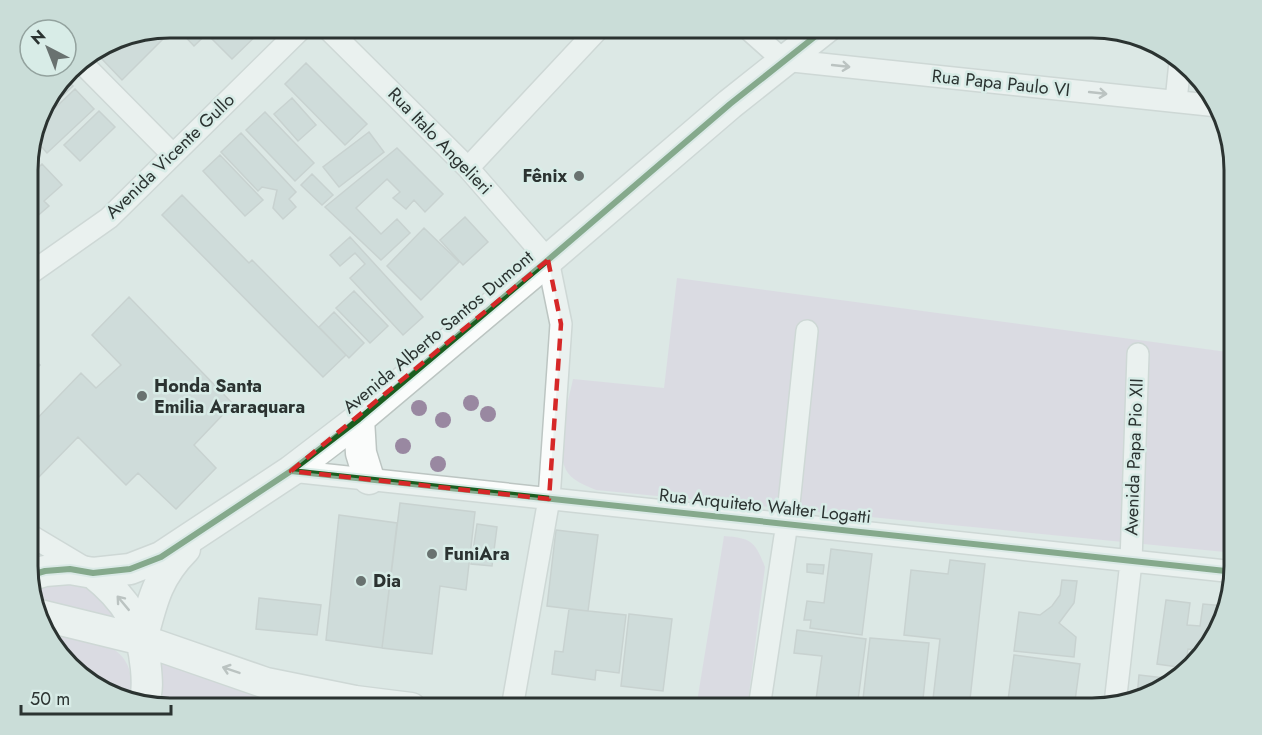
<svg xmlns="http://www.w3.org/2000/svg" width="1262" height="735" font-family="Jost,sans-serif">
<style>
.green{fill:#d8cdde}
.building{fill:#bfcfcc;stroke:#afb8b6;stroke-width:1.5}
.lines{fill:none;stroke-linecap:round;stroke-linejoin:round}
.street-casing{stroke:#bcc5c2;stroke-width:24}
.secondary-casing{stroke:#bcc5c2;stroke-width:33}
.street{stroke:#fafcfb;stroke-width:21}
.secondary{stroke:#fafcfb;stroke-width:30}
.cycleway-casing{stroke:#d8ece7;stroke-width:10}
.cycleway{stroke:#1b5e20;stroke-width:6}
.tree{fill:#9988a1}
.oneway{stroke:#929896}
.marked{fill:none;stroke:#d62828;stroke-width:4.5;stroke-dasharray:12 8;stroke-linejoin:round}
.poi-dot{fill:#697270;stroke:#d8ece7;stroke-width:2}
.labels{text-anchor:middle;stroke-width:5;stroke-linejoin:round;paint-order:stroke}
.street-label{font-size:18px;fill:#2b3331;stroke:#d8ece7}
.poi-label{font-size:18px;font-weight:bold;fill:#2b3331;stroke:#d8ece7;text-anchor:start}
.rim{fill:none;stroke:#2b3331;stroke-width:3}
</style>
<rect width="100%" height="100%" fill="#dce8e5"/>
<!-- green -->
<path class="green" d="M677,278L1235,353V553L596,490C589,487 581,484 574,479C549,462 568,404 573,379L664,388Z
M724,536C751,538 755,541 765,567L748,702L743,708H696Z
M44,580L81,585L93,590L118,619L35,603L28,584Z
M44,627C83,637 143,641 129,697L98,689L51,644Z
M159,657L256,692L258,708H169L159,705L163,684Z"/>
<!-- building -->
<path class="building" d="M176,27H214L194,46Z
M218,27H223L225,30L228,27H265L232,59L209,36Z
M156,30L164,38L122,80L101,58L123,36Z
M306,63L367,124L345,145L285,84Z
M64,77L73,86L38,119L42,106Z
M75,89L94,109L47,153L33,137L36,126Z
M292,98L316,125L298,141L274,114Z
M99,111L115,127L80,161L64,145Z
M265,112L314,163L295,181L246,130Z
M369,132L384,152L339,187L323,167Z
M241,133L296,192L289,199L296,207L283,219L273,208L277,190L262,187L258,191L221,152Z
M397,148L443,194L425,212L414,200L406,209L393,198L400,192L387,179L356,208L381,234L397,219L410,233L381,260L325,207Z
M220,155L263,200L245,216L203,171Z
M42,164L62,185L44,201L49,206L35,218L28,212V177Z
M312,174L333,195L322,205L301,185Z
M182,195L249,263L252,260L346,355L323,377L162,215Z
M465,217L488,242L463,265L440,240Z
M424,228L459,262L421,300L387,266Z
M350,237L423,317L403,335L350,278L365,264L355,253L340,266L330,255Z
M354,291L388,326L370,343L336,308Z
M129,297L233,404L194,445L216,468L176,509L138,473L126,485L78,437L36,480L28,472V428L81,373L96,388L121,365L92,335Z
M334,312L364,343L349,358L319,327Z
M28,354L40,365L28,377Z
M400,503L475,512L466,590L440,586L432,654L382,648Z
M339,515L397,523L382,648L326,640Z
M477,524L497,527L492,566L471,564Z
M556,530L598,535L588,611L547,606Z
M831,549L872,554L862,635L810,628L811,620H804L807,601L824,603Z
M950,560L985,564L969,708H932L940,639L904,635L911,570L948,574Z
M807,564L824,565L823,574L807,572Z
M1062,580L1077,581L1074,603L1059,623L1076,637L1074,657L1014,651L1019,612L1040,615L1052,606L1060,595Z
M259,598L321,605L317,635L256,629Z
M1166,600L1190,603L1187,625L1200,626L1203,604L1225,606L1216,637L1199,654V650L1188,649L1185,668L1157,664Z
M569,609L626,615L619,673L596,670L595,680L552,674L555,651L563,652Z
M629,614L672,619L663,691L621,686Z
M797,630L866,639L857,708L815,707L822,656L794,653Z
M870,638L929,643L922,708H862Z
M1014,655L1080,664L1074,708H1007Z
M1139,675L1174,679L1164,689L1137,697Z"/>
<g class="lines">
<defs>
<path id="street" d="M326,27L468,168L548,260L561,324L549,499L512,708
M746,27L783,60L1218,106
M79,60L173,155
M1176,101L1180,62
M468,168L600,27
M28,275L109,218L303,27
M291,471L1235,572
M28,534L85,568
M1115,704L1131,562L1138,354
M759,708L787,523L807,331"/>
<path id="secondary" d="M359,419L361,453L369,479
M93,573C127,600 142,625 146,669C147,680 148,691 144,701
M28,576L45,571L70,569L93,573L130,569L161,557L291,471L359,419L548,260L730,104L827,27
M40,615L142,640L266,683L355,701L411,708
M142,640C152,602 157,577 185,549"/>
</defs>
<!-- street casing -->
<use href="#street" class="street-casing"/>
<!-- secondary casing -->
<use href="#secondary" class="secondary-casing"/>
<!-- street -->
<use href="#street" class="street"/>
<!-- secondary -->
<use href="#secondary" class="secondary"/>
<defs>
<path id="cycleway" d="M291,471L1235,572
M28,576L45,571L70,569L93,573L130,569L161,557L291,471L359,419L548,260L730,104L827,27"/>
</defs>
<!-- cycleway casing -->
<use href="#cycleway" class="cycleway-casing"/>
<!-- cycleway -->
<use href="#cycleway" class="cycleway"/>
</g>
<!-- trees -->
<g class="tree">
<circle cx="471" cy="403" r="8"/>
<circle cx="419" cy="408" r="8"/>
<circle cx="488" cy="414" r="8"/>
<circle cx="443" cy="420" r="8"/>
<circle cx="403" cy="446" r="8"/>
<circle cx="438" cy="464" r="8"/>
</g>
<!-- one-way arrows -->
<defs><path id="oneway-shaft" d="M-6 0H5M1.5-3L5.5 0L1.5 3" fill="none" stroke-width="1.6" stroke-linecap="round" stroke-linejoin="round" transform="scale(1.5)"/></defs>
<g class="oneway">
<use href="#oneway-shaft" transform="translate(841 66) rotate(6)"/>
<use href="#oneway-shaft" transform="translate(1098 93) rotate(6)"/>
<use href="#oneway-shaft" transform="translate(123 603) rotate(-130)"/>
<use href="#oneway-shaft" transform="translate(231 670) rotate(-161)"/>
</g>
<!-- marked area -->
<path d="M0 0H1262V735H0ZM548,260L561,324L549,499L291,471Z" fill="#dce8e5" fill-opacity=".55" fill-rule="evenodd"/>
<path class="marked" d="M548,260L561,324L549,499L291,471Z"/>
<!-- markers -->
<g class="poi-dot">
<circle cx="579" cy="176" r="6"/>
<circle cx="142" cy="396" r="6"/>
<circle cx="432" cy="554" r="6"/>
<circle cx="361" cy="581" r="6"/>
</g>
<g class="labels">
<!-- street labels -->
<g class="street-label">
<text transform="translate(1001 83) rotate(6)" y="6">Rua Papa Paulo VI</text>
<text transform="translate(440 141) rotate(46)" y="6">Rua Italo Angelieri</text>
<text transform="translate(170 156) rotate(-44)" y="6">Avenida Vicente Gullo</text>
<text transform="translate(438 332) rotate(-40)" y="6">Avenida Alberto Santos Dumont</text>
<text transform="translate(1134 457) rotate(-88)" y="6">Avenida Papa Pio XII</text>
<text transform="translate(765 506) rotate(6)" y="6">Rua Arquiteto Walter Logatti</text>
</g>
<!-- poi labels -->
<g class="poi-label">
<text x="567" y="182" text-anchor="end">Fênix</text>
<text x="154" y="392">Honda Santa<tspan x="154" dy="21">Emilia Araraquara</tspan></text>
<text x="444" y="560">FuniAra</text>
<text x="373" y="587">Dia</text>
</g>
</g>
<!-- crop -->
<path d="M0 0H1262V735H0ZM170 38H1092A132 132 0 0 1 1224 170V566A132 132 0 0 1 1092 698H170A132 132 0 0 1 38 566V170A132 132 0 0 1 170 38Z" fill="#caddd8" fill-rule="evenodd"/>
<path class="rim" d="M170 38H1092A132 132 0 0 1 1224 170V566A132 132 0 0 1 1092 698H170A132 132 0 0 1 38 566V170A132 132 0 0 1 170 38Z"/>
<!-- north arrow -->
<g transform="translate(48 48) rotate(318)"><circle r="28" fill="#d8ece7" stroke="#93a29e" stroke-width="1.5"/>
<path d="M0-4.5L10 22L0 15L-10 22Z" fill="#697270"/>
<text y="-9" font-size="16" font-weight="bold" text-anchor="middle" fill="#2b3331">N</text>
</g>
<!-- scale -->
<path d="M21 705v9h150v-9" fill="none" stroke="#2b3331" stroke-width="3"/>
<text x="30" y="705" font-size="18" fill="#2b3331" stroke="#d8ece7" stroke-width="4.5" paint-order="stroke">50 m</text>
</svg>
